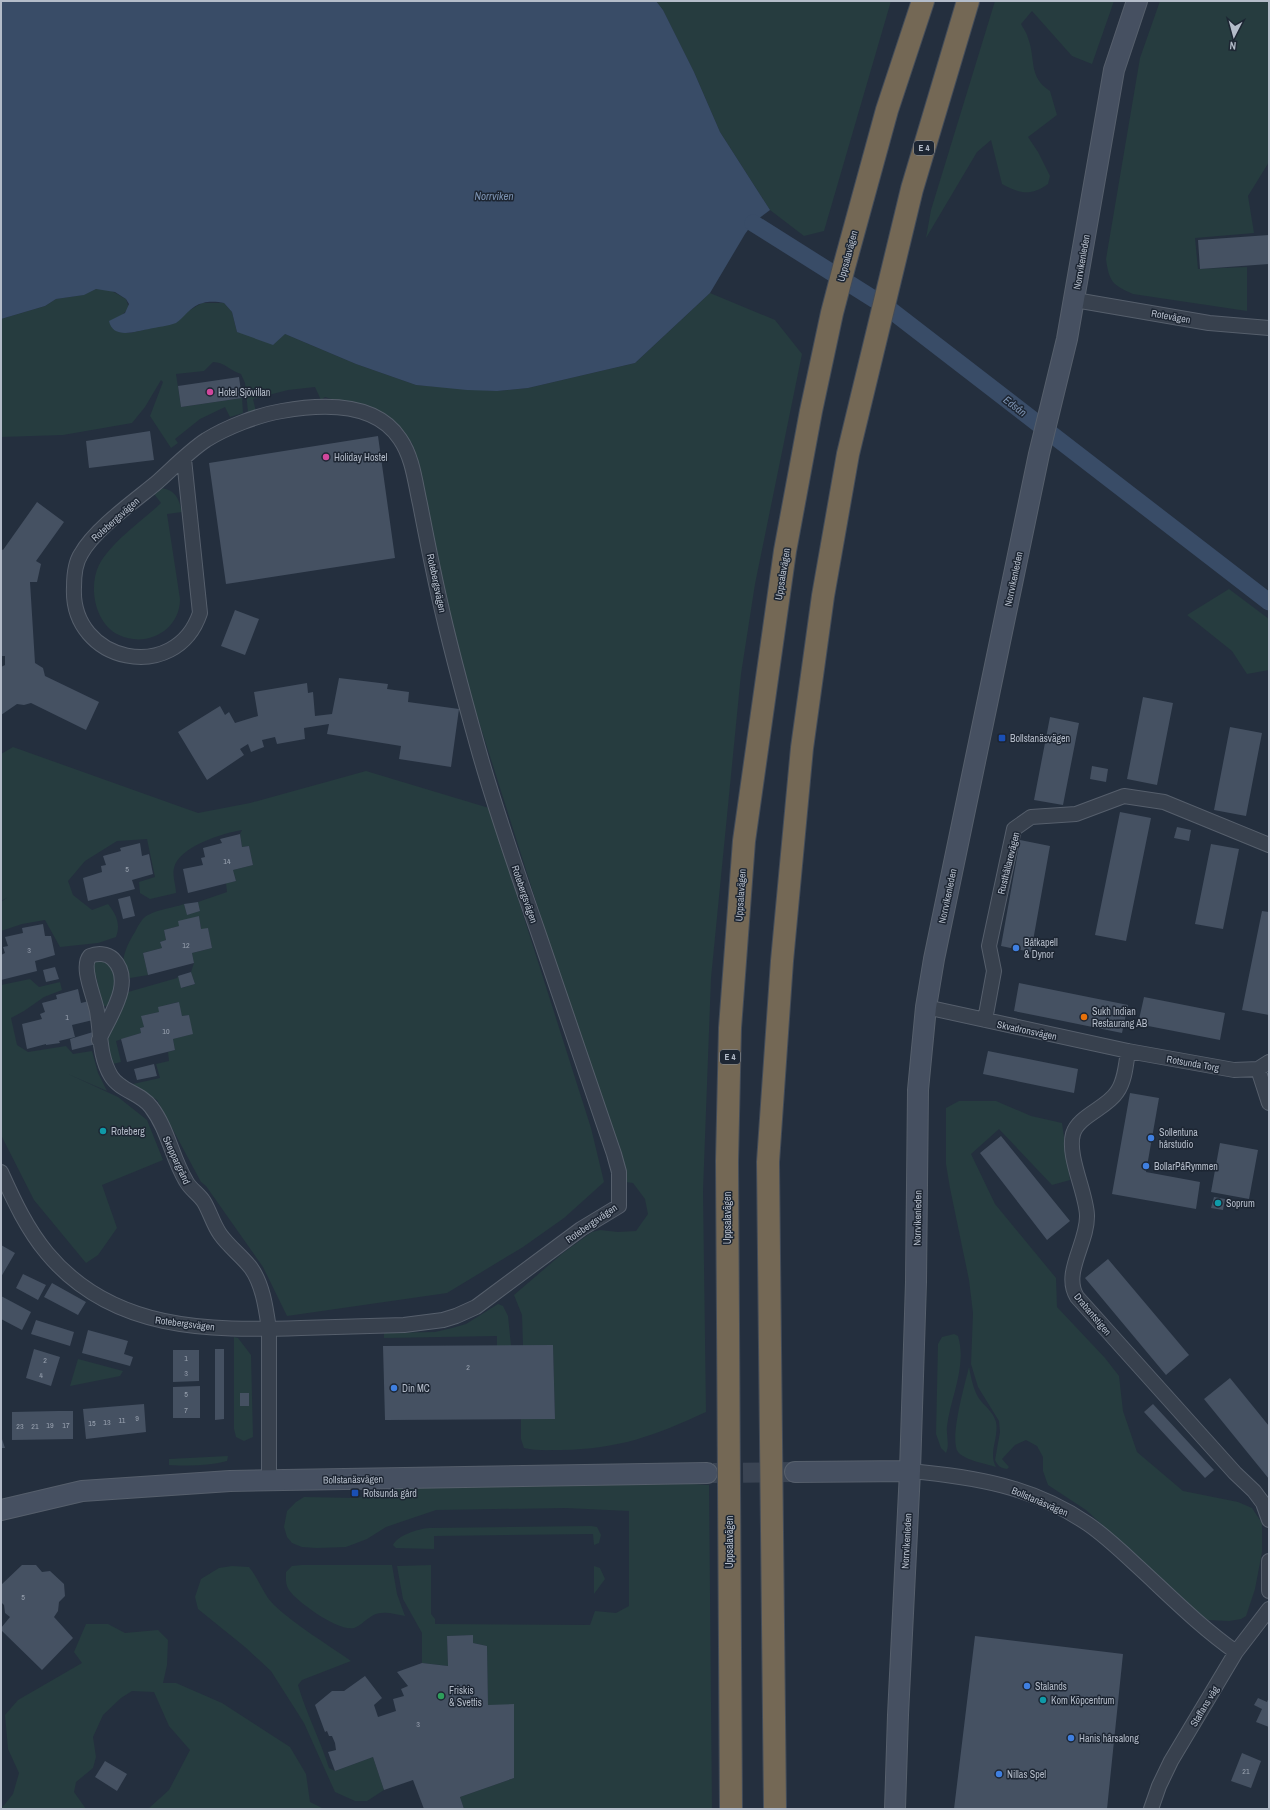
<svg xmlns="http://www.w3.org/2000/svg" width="1270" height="1810" font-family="'Archivo Narrow',sans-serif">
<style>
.green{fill:#263c3f}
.water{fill:#394c67}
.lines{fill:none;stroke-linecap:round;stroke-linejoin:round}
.canal{stroke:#394c67;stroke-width:17}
.building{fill:#455162}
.secondary-tunnel{stroke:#3a4453;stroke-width:20;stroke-dasharray:20 10;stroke-linecap:butt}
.street-casing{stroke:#565f6c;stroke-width:16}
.secondary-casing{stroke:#565f6c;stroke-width:22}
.highway-casing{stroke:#434c59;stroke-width:24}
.street{stroke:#38414e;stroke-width:14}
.secondary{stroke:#465061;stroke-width:20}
.highway{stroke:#746855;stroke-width:22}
.hotel-dot{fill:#d1479c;stroke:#1d2633;stroke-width:1.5}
.transit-dot{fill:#1a4fb4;stroke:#1d2633;stroke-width:1.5}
.shop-dot{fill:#3f7fe0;stroke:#1d2633;stroke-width:1.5}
.food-dot{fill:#e8710a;stroke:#1d2633;stroke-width:1.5}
.culture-dot{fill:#0f9aa8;stroke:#1d2633;stroke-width:1.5}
.leisure-dot{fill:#2e9e5b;stroke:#1d2633;stroke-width:1.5}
.labels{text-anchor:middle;stroke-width:3;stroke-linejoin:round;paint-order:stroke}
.number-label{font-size:8px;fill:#98a1af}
.shield{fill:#1d2633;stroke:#878f9c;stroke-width:1}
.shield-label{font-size:9px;font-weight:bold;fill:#b4bcc9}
.street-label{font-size:10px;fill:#b4bcc9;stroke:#1d2633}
.poi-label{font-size:10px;fill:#b4bcc9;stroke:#1d2633;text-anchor:start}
.water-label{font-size:11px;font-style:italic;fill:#7c92b1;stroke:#1d2633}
</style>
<rect width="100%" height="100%" fill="#242f3e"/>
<!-- green -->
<path class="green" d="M656,1H891L824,231L804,236L770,210L720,132L694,72L663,10Z
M995,1H1114L1092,64L1072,56L1032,11L1021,24C1023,28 1027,33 1028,38C1036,59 1028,77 1050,91L1057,115L1028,137L1038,152L1050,176L1048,184C1031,196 1020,194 1002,184L991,140L977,152L926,238L931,210Z
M1160,1H1269V162L1248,196L1254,233L1195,238L1198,269L1247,267V311L1133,294C1112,285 1109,281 1106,259L1140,58Z
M96,289L110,290L126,299L129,308L122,315L119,332L130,333L177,322L185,313L202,303H224L232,312L237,332L285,334L356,364L416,385L497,391L528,388L635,363L710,293L775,320L802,354L755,584L741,674L711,978L703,1191L706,1412C654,1436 619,1449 561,1450C549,1450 536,1451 524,1448L521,1439V1419H555L553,1345L523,1346L522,1315L514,1295L563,1253L592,1232L600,1230L618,1232L636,1231L648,1214L645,1199L633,1183L625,1182L474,706L456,642L412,443L384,414L325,397L321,400L315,387L288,390L253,399L256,412H248L245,383L241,374C230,371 225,362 213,362L204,371L176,374L181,407L242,398L243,413L230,417L225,407L200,419L175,439L178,443L171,448L150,416L163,382L161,380L145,407L132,423L63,435L1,437V319L45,306L56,299L83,295Z
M161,488C176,490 179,499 182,512L167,514L180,599C180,631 146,648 119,635C95,624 88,587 99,565C111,542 142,521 161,503L152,491Z
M1229,589L1269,619V670L1247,674L1232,651L1187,615Z
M13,747L198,813L250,803L366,771L489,808L591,1128L604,1182L564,1218L523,1247L447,1293L287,1316L263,1267L206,1186L201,1182L157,1100L133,1084L160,1078L156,1064L169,1061L168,1052L175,1050L173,1039L192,1034L189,1015L182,1016L178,1002L159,1007V1012L142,1016L144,1027L140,1028L141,1033L116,1041L121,1062L113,1064L106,1042L128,992L177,978L178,976L182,988L195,984L191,972L194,963L192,953L212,948L208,929H201L199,916L179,926L164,930L166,940L160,942L162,948L143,953L148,975L130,978C116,965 127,945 135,932C138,926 142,918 148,915C159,909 173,908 184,904L187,914L200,911L198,902L227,892L226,883L236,881L233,870L253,865L249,846L242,847L240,834L242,830C223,833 178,847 174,868C172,875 176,886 176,893L150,899L140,893L139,882L155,877L147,839L117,841L85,861L68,881L73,895L92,910L108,904C116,914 121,924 116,937L98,943L60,947L45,920L22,924L1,931V902L8,897L1,901V754Z
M103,958C121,973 116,987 109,1006H104L100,1001L97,980L93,968L94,963Z
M30,979L39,987L60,982L62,990L44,997L24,1011L11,1018L17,1045L28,1052L66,1046L73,1054L92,1051L98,1073L107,1091L68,1074L118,1097L147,1120L163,1160L102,1185L117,1228L98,1255L86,1263L34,1200L1,1135V985Z
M959,1101H996L1031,1116L1062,1123L1070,1180L1052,1185L999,1129L971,1154L995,1204L1056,1278L1057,1307L1105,1358L1119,1376L1123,1411L1137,1452L1183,1491L1238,1502L1252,1508L1262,1523V1552L1255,1589L1246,1616L1241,1619L1229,1621L1208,1620L1198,1613L1086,1510L1048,1485L1043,1471V1457L1037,1446L1026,1440L1015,1445L1002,1459L1009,1467L1007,1469C1000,1468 998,1466 995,1460L1000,1432L999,1421L978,1387L971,1364L973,1313L969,1280L950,1188L946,1164V1108Z
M498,1304L503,1306L508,1316L511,1346H497V1336L384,1338V1333L435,1332L452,1328L466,1324Z
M954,1334L958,1336C967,1366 951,1396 947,1426C946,1435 950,1445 946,1453L941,1448L936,1434L938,1344L942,1337Z
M234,1337L238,1338L251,1355L253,1437L244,1441L236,1437L234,1429Z
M78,1359L123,1371L120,1376L70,1386Z
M969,1367C971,1377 973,1388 978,1397C984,1406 993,1411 996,1422C999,1438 988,1453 996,1467C987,1464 964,1460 958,1452C949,1439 965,1384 969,1367Z
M228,1456L227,1461C208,1466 190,1466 169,1465V1459Z
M692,1484L709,1485L712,1809H464L460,1797L514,1778V1705H488L487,1646L473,1643V1635L447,1636L448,1666L422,1663V1633L403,1599L397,1566L431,1565V1614L435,1619V1624L590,1625L595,1611L616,1613L629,1606V1511L566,1508L436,1510L386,1527L367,1539L346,1547L316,1548L302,1547L292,1543L287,1537L284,1527L287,1511L296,1502L304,1497L356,1498L408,1487Z
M591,1526L597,1527L601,1535L599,1543L594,1545L593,1534L434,1536V1549L396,1548L393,1545C398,1535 418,1529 429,1528Z
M302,1565H392L397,1594L405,1616C393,1614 380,1609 369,1618C364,1621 360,1626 354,1628C339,1632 297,1602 289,1590C285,1584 286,1578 286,1572L292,1566Z
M232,1566L249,1567C259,1579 263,1594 274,1605C295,1625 327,1644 351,1661L302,1680L298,1685C306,1713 320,1739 329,1768L335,1771L373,1757L384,1790L367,1801H355L335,1792L304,1723L271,1671L245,1647L198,1609L195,1597L201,1579L219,1568Z
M594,1566L600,1568L605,1579L594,1594Z
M86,1624H108L125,1633L158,1630L168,1640L167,1665L163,1683H176L222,1703L290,1747L306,1774L310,1802L324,1809H148L169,1790L190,1750L169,1726L154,1692L132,1691L121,1698L103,1715L93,1737L96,1757L93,1768L76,1782L74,1792L86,1809H1L13,1794L19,1773L8,1749L5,1715L18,1700L82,1663L74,1652Z"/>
<!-- water -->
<path class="water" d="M1,1H656L663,10L694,72L720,132L770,210L753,223L745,234L710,293L635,363L528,388L497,391L467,390L416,385L356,364L285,334L273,345L237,332L232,312L224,303C218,302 210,301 203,303C191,305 183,319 176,323C168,326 157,327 149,329C136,331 113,340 109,321L125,313L129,304L126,299L115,292L96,289L84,295L56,299L45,306L1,319Z"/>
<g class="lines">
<!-- canal -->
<path class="canal" d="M753,223L888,308L1269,602"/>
</g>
<!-- building -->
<path class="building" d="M1269,235V264L1200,269L1198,240Z
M239,377L242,398L181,407L178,386Z
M150,431L154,460L89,468L86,441Z
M378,436L395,558L226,584L209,463Z
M37,502L64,522L36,561L41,564L37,582H30L35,663L43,668L45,676L99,702L86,730L31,703L24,705L17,704L1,715V667L5,665V656H1V549L3,550Z
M235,610L259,619L245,655L221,646Z
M339,678L388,684L387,689L409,692L408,702L459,709L451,767L399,759L401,746L327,734L329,724L304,728L305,739L277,744L275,737L262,740L264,747L251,752L248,744L240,749L244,755L207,780L178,732L220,706L225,715L229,712L235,723L258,716L254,692L307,683L308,693L313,692L315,716L332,714Z
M1143,697L1173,703L1157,785L1127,779Z
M1050,717L1079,723L1063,805L1034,800Z
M1230,727L1262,733L1246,816L1214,810Z
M1092,766L1108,769L1106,782L1090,779Z
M1120,812L1151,818L1126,941L1095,935Z
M1177,827L1191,830L1189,841L1174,838Z
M240,834L242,847L249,846L253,865L233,870L236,881L188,893L183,869L203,865L201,858L205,857L203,848L222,843L220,839Z
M1020,840L1050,846L1031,952L1001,946Z
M140,843L142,856L149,854L153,874L132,880L135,889L88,901L83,878L102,872L101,866L106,865L103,856L121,851L120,848Z
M1211,844L1239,849L1223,929L1195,924Z
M130,896L135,916L123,919L118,899Z
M198,902L200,911L187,915L184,904Z
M1262,911L1269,912V1015L1242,1010Z
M199,916L201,929L208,928L212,948L192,953L194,963L148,975L143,953L162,948L160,942L166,940L164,930L179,926L178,921Z
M43,924L45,936H51L55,955L35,961L37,971L1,980V955L5,953L3,947L8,946L5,937L23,933L22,928Z
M55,967L59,979L46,982L43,970Z
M191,972L195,984L181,988L178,976Z
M1019,983L1128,1005L1122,1033L1014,1011Z
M78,989L81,1003L89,1001L93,1020L72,1025L75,1037L59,1041L60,1043L46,1045V1044L27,1049L22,1024L42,1019L40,1014L45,1012L42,1003L57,999L56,995Z
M1144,997L1225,1013L1220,1040L1138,1024Z
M179,1002L182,1016L189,1015L193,1034L173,1039L175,1050L127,1062L121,1039L141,1033L140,1028L144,1027L141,1016L159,1012L158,1007Z
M93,1032L96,1044L72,1050L70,1039Z
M988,1051L1078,1069L1074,1093L983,1074Z
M154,1064L157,1076L137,1080L134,1069Z
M1130,1093L1159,1098L1146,1172L1200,1182L1196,1209L1112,1194Z
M1001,1136L1070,1221L1047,1240L980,1153Z
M1220,1143L1258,1150L1249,1199L1211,1192Z
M1214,1197L1225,1199L1223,1210L1211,1208Z
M1,1245L15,1253L1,1277Z
M1108,1259L1189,1355L1166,1375L1085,1278Z
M23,1274L46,1285L38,1300L16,1288Z
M52,1283L86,1302L78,1315L44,1297Z
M1,1296L31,1312L22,1330L1,1319Z
M36,1320L74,1332L70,1346L31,1334Z
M88,1330L128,1341L124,1354L133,1357L130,1366L82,1353Z
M553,1345L555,1419L385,1420L383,1346Z
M34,1349L60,1357L51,1386L26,1378Z
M215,1349H224V1419L215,1420Z
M173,1350H199V1381L173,1382Z
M1230,1378L1269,1426V1479L1204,1399Z
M200,1386V1418H173V1387Z
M240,1393H249V1406H240Z
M144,1404L146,1432L86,1439L83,1409Z
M1153,1404L1214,1470L1205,1478L1144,1412Z
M58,1411H73V1439L12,1440V1412Z
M1,1436L5,1448H1Z
M22,1565H36L42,1572L50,1571L64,1584L65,1596L59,1602L58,1611L54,1617L73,1638L42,1670L1,1630V1628L10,1617L5,1613L4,1605L1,1602V1585Z
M473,1635V1643L487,1646L488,1705L514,1704V1778L460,1797L464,1809H424L413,1780L384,1790L373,1757L335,1771L328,1752L336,1750L335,1743L332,1736H329L327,1731L325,1732L315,1705L332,1691H344L365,1676L382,1698L374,1705L378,1717L396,1711L393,1699L404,1696L401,1689L408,1686L397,1672L422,1663L448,1666L447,1636Z
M975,1636L1123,1654L1107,1809H954Z
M1269,1697V1727L1256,1722L1262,1709L1254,1705L1258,1698L1267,1702Z
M1242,1753L1261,1761L1251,1788L1231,1781Z
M105,1761L127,1774L117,1791L95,1777Z"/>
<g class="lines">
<!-- secondary-tunnel -->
<path class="secondary-tunnel" d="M713,1473L795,1472"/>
<defs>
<path id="street" d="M1075,300L1209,323L1269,328
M926,1007L1128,1051L1234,1070L1258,1069L1269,1062
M985,1020L994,971L989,946L1014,829L1031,817L1076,814L1124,796L1164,802L1269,845
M99,1040C108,1018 136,982 113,959C107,953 97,953 90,956C80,967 95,998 97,1011C101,1034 99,1056 111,1076C120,1091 141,1093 151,1107C168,1129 172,1158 186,1181C190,1189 199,1194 204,1202C210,1212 213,1224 220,1234C229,1247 242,1256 251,1268C263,1285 266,1309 269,1329V1481
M1128,1051C1126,1064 1125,1081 1117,1092C1107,1108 1078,1116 1073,1134C1067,1156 1086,1192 1087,1215C1088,1243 1062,1273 1077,1297L1235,1473L1254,1491L1263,1503L1269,1520
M1258,1069L1269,1103
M1,1172C14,1201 27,1229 47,1253C112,1331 208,1331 301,1328C335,1327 369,1326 404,1325L443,1320L456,1316L476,1307L581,1229L619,1206V1172L614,1154C588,1079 563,1004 537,929C516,869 495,809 478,748C464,698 450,647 439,597C432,566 426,535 420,504C415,482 413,458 400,439C375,401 321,404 282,411C258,415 227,427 206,440C188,452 171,470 155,484C133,502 94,530 81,554C75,563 74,576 74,587C70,663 176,685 200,613L184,459
M910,1471C975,1477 1032,1486 1088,1524C1104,1535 1119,1549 1134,1563C1167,1593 1199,1626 1236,1652
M1269,1561V1591
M1151,1809L1159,1786L1171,1761L1236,1652L1269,1609"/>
<path id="secondary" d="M795,1472L910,1471
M1,1510L82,1491L230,1481L707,1473
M895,1809L898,1715L910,1471L916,1282L918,1090L926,1007L934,959L1039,454L1067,339L1114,70L1137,1"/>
<path id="highway" d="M731,1809L727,1161L730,1028L744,841L785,551L811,411L832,313L844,267L887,110L923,1
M775,1809L768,1162L782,961L802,748L823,596L848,454L912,189L968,1"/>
</defs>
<!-- street casing -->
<use href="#street" class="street-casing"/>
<!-- secondary casing -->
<use href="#secondary" class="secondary-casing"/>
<!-- highway casing -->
<use href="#highway" class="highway-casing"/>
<!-- street -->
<use href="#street" class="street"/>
<!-- secondary -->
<use href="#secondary" class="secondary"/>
<!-- highway -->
<use href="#highway" class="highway"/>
</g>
<!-- markers -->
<g class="hotel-dot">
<circle cx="210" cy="392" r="4"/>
<circle cx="326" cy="457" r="4"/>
</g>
<g class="transit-dot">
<rect x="998" y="734" width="8" height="8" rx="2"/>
<rect x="351" y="1489" width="8" height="8" rx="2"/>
</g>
<g class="shop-dot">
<circle cx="1016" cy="948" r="4"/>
<circle cx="1151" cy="1138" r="4"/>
<circle cx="1146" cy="1166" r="4"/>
<circle cx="394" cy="1388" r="4"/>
<circle cx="1027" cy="1686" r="4"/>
<circle cx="1071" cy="1738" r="4"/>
<circle cx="999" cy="1774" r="4"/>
</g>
<circle class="food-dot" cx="1084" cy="1017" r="4"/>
<g class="culture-dot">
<circle cx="103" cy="1131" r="4"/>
<circle cx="1218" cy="1203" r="4"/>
<circle cx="1043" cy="1700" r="4"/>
</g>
<circle class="leisure-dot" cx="441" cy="1696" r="4"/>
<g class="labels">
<!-- number labels -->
<g class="number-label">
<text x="227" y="864">14</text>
<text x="127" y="872">5</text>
<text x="186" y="948">12</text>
<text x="29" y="953">3</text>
<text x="67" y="1020">1</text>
<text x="166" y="1034">10</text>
<text x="186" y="1361">1</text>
<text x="45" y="1363">2</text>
<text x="468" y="1370">2</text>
<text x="186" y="1376">3</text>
<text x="41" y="1378">4</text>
<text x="186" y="1397">5</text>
<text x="186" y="1413">7</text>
<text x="137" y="1421">9</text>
<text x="122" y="1423">11</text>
<text x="107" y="1425">13</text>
<text x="92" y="1426">15</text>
<text x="50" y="1428">19</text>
<text x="66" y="1428">17</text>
<text x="20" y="1429">23</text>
<text x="35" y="1429">21</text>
<text x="23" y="1600">5</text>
<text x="418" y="1727">3</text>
<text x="1246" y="1774">21</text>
</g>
<!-- shield labels -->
<g class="shield">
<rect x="914" y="141" width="20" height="14" rx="3"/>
<rect x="720" y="1050" width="20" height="14" rx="3"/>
</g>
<g class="shield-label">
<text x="924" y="151">E 4</text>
<text x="730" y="1060">E 4</text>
</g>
<!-- street labels -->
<g class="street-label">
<text transform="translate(847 256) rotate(-75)" y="4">Uppsalavägen</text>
<text transform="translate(1081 262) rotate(-80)" y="4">Norrvikenleden</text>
<text transform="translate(1171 316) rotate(10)" y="4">Rotevägen</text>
<text transform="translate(115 519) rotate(-42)" y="4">Rotebergsvägen</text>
<text transform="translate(782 574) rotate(-81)" y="4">Uppsalavägen</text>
<text transform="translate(1013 579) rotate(-78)" y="4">Norrvikenleden</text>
<text transform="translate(437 583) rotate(78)" y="4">Rotebergsvägen</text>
<text transform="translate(1008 863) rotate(-76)" y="4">Rusthållarevägen</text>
<text transform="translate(525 894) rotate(71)" y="4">Rotebergsvägen</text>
<text transform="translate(740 895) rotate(-86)" y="4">Uppsalavägen</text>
<text transform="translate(947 896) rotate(-78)" y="4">Norrvikenleden</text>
<text transform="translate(1027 1030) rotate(12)" y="4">Skvadronsvägen</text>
<text transform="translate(1193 1063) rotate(10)" y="4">Rotsunda Torg</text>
<text transform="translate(177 1160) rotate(65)" y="4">Skeppargränd</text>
<text transform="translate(727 1218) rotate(-90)" y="4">Uppsalavägen</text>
<text transform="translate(917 1218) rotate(-89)" y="4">Norrvikenleden</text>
<text transform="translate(591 1223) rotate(-35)" y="4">Rotebergsvägen</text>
<text transform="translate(1093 1314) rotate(50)" y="4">Drabantstigen</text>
<text transform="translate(185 1323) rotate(7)" y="4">Rotebergsvägen</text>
<text transform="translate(353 1479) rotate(-1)" y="4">Bollstanäsvägen</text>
<text transform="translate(1040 1501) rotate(23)" y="4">Bollstanäsvägen</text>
<text transform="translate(906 1541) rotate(-87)" y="4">Norrvikenleden</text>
<text transform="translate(729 1542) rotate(-90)" y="4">Uppsalavägen</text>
<text transform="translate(1204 1706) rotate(-59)" y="4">Staffans väg</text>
</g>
<!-- poi labels -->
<g class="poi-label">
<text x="218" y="396">Hotel Sjövillan</text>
<text x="334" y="461">Holiday Hostel</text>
<text x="1010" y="742">Bollstanäsvägen</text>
<text x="1024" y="946">Båtkapell<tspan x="1024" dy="12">&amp; Dynor</tspan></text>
<text x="1092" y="1015">Sukh Indian<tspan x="1092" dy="12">Restaurang AB</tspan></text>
<text x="111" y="1135">Roteberg</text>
<text x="1159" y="1136">Sollentuna<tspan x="1159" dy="12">hårstudio</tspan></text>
<text x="1154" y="1170">BollarPåRymmen</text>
<text x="1226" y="1207">Soprum</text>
<text x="402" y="1392">Din MC</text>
<text x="363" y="1497">Rotsunda gård</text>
<text x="1035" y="1690">Stalands</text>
<text x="449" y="1694">Friskis<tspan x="449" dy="12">&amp; Svettis</tspan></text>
<text x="1051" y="1704">Kom Köpcentrum</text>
<text x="1079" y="1742">Hanis hårsalong</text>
<text x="1007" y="1778">Nillas Spel</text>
</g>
<!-- water labels -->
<g class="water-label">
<text x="494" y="200">Norrviken</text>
<text transform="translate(1015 406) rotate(38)" y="4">Edsån</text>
</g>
</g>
<!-- border -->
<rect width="1270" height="1810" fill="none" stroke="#b4bcc9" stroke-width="4"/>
<!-- north arrow -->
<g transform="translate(1234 36) rotate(186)" stroke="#1d2633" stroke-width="3" paint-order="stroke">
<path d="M0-3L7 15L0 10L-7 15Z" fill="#b4bcc9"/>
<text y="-6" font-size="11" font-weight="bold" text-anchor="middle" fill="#b4bcc9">N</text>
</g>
</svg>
